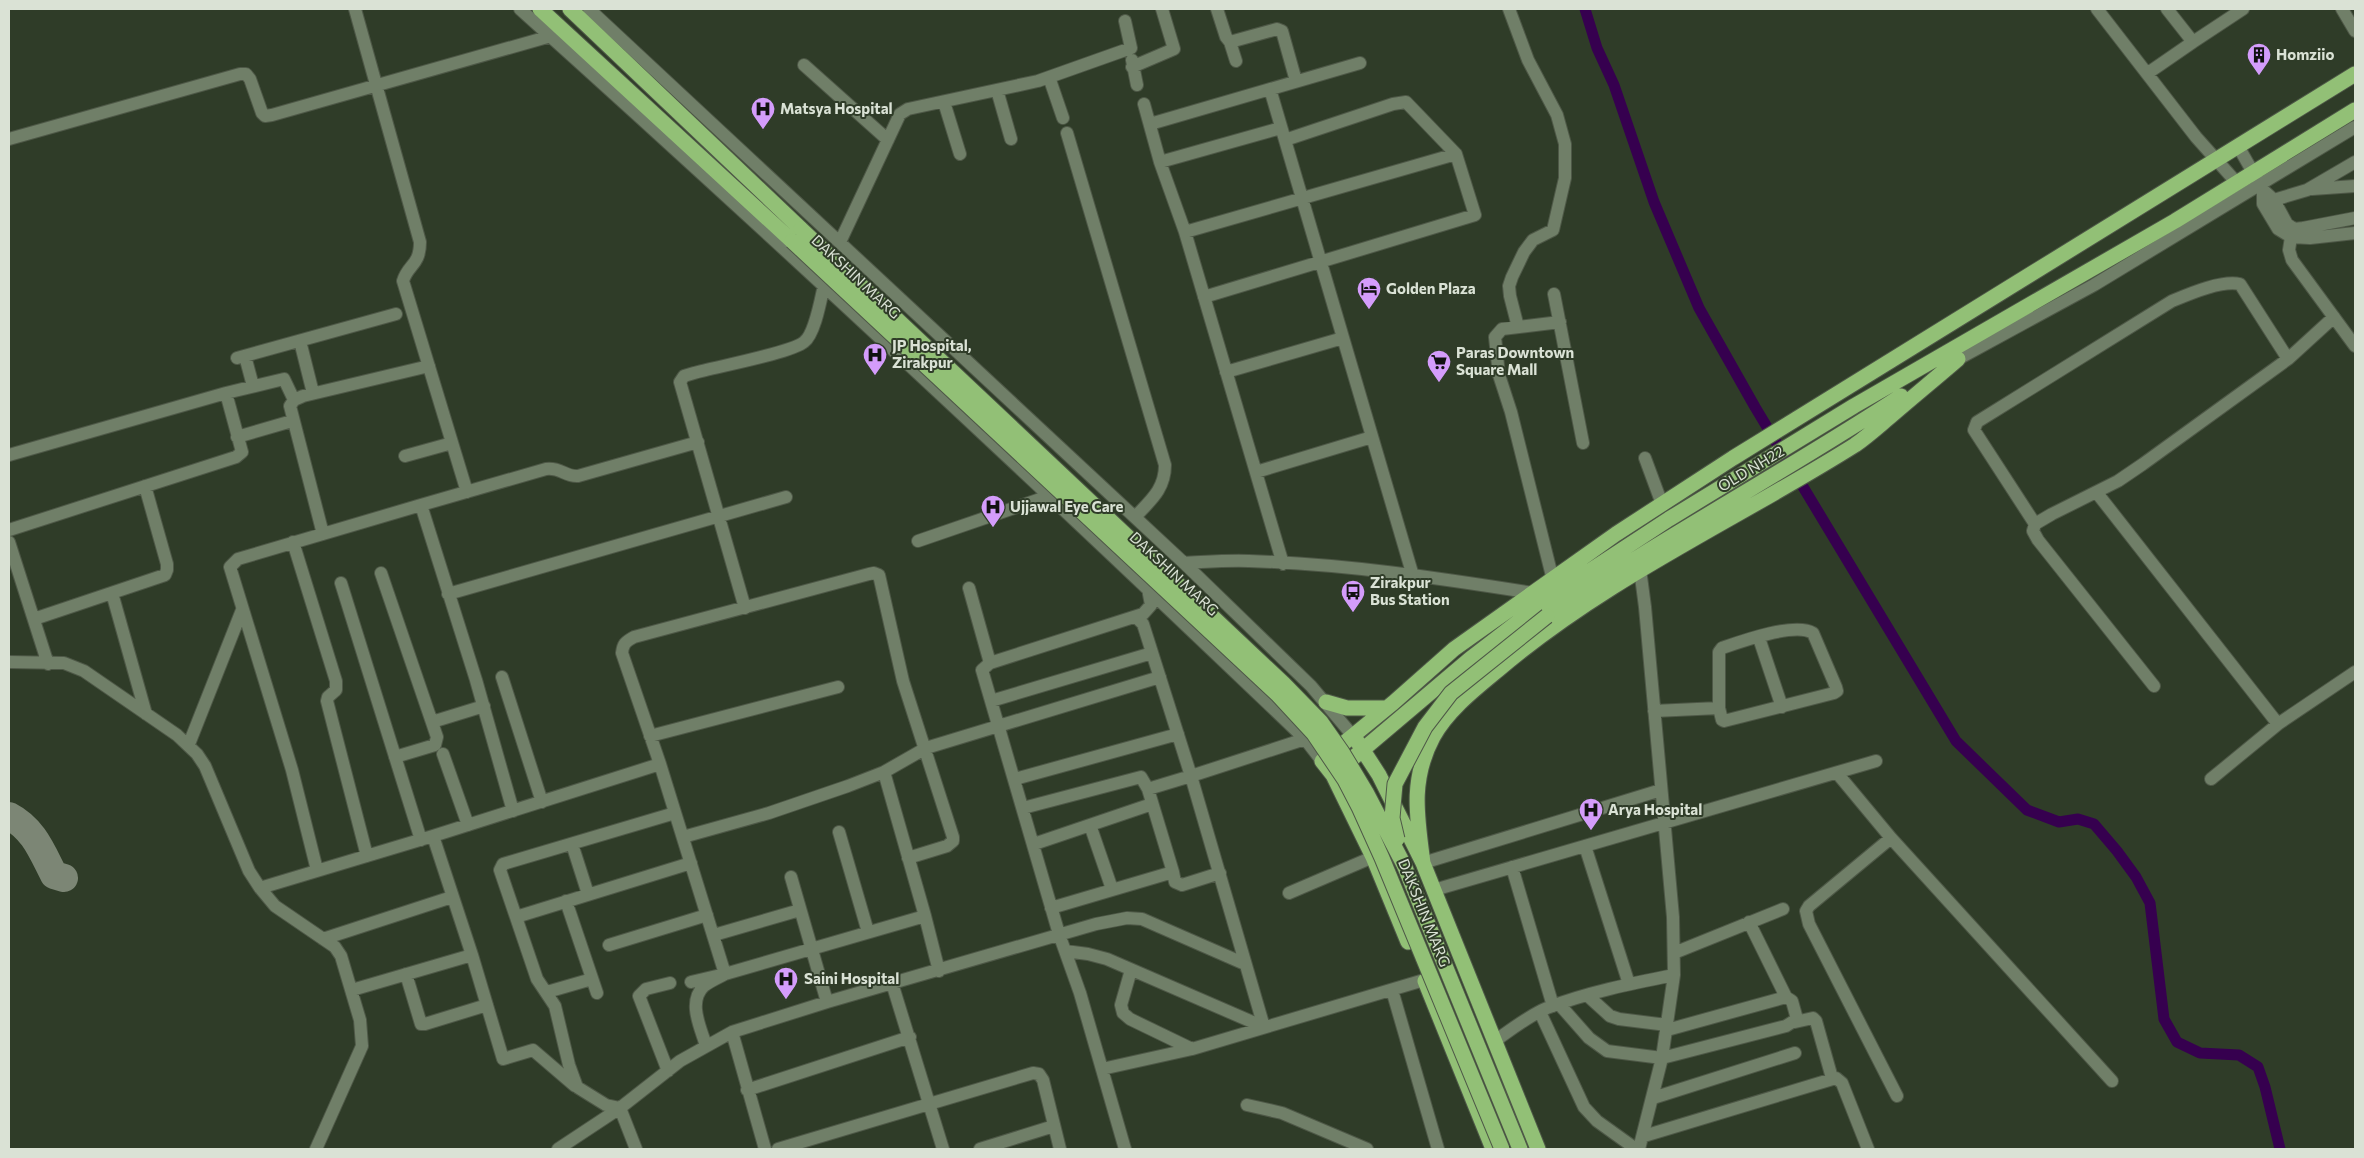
<svg xmlns="http://www.w3.org/2000/svg" width="2364" height="1158" font-family="Commissioner,sans-serif">
<style>
.lines{fill:none;stroke-linecap:round;stroke-linejoin:round}
.canal{stroke:#36004f;stroke-width:11}
.taxiway{stroke:#7c8675;stroke-width:28}
.minor-casing{stroke:#4e5847;stroke-width:14}
.highway-casing{stroke:#4e5847;stroke-width:17}
.minor{stroke:#707f68;stroke-width:12}
.highway{stroke:#92c076;stroke-width:15}
.highway-bridge-casing{stroke:#4e5847;stroke-width:17;stroke-linecap:butt}
.highway-bridge{stroke:#92c076;stroke-width:15}
.labels{text-anchor:middle;stroke-width:4;stroke-linejoin:round;paint-order:stroke}
.poi-label{font-size:15px;font-weight:bold;fill:#dae2d5;stroke:#2f3c28;text-anchor:start}
.street-label{font-size:15px;fill:#dae2d5;stroke:#2f3c28}
</style>
<rect width="100%" height="100%" fill="#2f3c28"/>
<g class="lines">
<!-- canal -->
<path class="canal" d="M1585,9L1597,48L1614,85L1654,202L1699,308L1755,407L1956,741L2027,810L2059,822L2078,819L2094,824L2117,851L2136,877L2150,903L2164,1019L2177,1042L2200,1053L2239,1055L2258,1067L2265,1087L2280,1149"/>
<!-- taxiway -->
<path class="taxiway" d="M9,816C34,829 42,852 54,875L64,878"/>
<defs>
<path id="minor" d="M355,9L420,242C420,266 408,264 403,281L467,492
M520,9C786,248 1047,492 1305,739L1322,761
M589,9L1184,563L1311,686L1353,736
M1217,9L1226,37L1230,42L1277,29L1282,31L1296,81
M1509,9L1528,60L1557,115L1565,144V178L1553,230L1533,240L1524,252L1512,277L1509,286L1510,296L1518,327
M2097,9L2196,137L2237,183
M2342,9L2355,31
M1230,42L1236,61
M2193,42L2243,9
M1132,60L1137,85
M804,65L888,140
M1132,67L1174,49L1162,9
M2148,73L2193,42L2167,9
M1049,77L1063,118
M1270,89L1413,576
M997,90L1011,139
M944,102L960,154
M1144,104L1160,162L1185,232L1283,564
M1150,124L1360,63
M1067,133L1165,465C1165,489 1151,500 1135,517
M9,139L240,74H246L250,79L262,113L265,116L272,115L551,36
M2238,146L2263,190L2274,200L2287,224L2294,229L2303,228L2355,218
M1160,162L1281,128
M2312,189L2355,186
M2263,190V204L2278,229L2291,237L2310,238L2355,233
M2267,202L2307,190L2355,162
M1185,232L1456,154
M2291,237L2289,250L2292,260L2355,346
M840,242L900,114L908,109L1038,81L1131,48L1125,21
M1554,294L1583,443
M1204,297L1475,215L1456,154L1406,102L1393,104L1285,140
M300,341L313,393
M245,356L253,386
M237,358L396,314
M1958,359L2094,285L2355,127
M1226,372L1343,338
M237,437L292,421
M9,455L226,393L284,379L294,400
M405,456L452,443
M1645,458L1662,504
M1256,472L1372,437
M2097,493L2278,724
M2035,524L1974,430L1977,422L2172,301C2189,294 2221,280 2240,284L2288,359
M9,530L236,457L242,452L226,393
M323,534L290,406L294,400L303,396L429,366
M918,541L1049,496
M9,542L48,664
M293,542L336,681V690L328,697L327,701L367,856
M1184,563C1206,562 1228,560 1249,561C1344,564 1439,578 1533,593
M381,573L437,737L435,745L395,757
M1553,580L1511,412L1499,375L1495,337L1502,329L1560,322
M341,583L421,840
M969,588L990,663
M112,593L146,714
M448,594L786,497
M745,608L680,382L684,376L694,373C715,367 791,353 804,342C815,334 821,298 824,285
M1136,617L1143,624L1191,776L1148,789
M34,619L165,575L167,570V564L145,486
M1759,638L1782,707
M9,662L64,663L84,671L177,735L197,754L205,766L249,871L260,888L275,906L335,947L341,956L360,1020L362,1046L316,1149
M502,677L542,802
M2154,686L2038,540L2033,531L2035,524L2052,514L2118,481L2143,464L2288,359L2334,317
M991,701L1152,653
M1654,711L1719,708L1722,720L1724,721L1834,693L1837,691L1836,687L1813,633C1795,622 1742,641 1722,648L1719,652V708
M432,722L484,706
M650,736L838,687
M189,744L242,610
M443,754L468,825
M884,772L925,916
M1837,773L1891,838L2112,1081
M1015,779L1178,734
M2211,779L2278,724L2355,672
M1023,808L1141,777L1148,789L1173,872
M513,811L476,680L421,505L546,469C561,467 565,477 578,476L698,442
M1090,825L1112,889
M839,832L868,932
M683,837L769,813L848,786L884,772L926,748L1160,677
M1891,838L1809,906L1806,911L1809,924L1897,1096
M572,844L588,894
M1034,844L1152,804
M1585,846L1629,984
M1423,863L1661,790
M1512,867L1553,1006
M317,870L292,770L230,567L238,559L421,505
M791,877L827,1002
M260,888L433,836L660,764
M1434,890L1876,761
M1289,893L1373,857
M566,901L597,993
M1051,908L1173,872L1175,882L1182,885L1220,873
M516,917L691,863
M1749,922L1786,997
M714,935L800,910
M323,939L452,897
M609,945L707,915
M1065,951L1088,954L1107,959L1264,1027
M1674,953L1783,909
M472,955L503,1059L533,1050L575,1086
M1131,970L1121,1005L1123,1013L1130,1019L1192,1049
M406,974L421,1024H425L487,1005
M691,982L725,974L660,764L622,653C623,644 625,642 634,637L869,574L874,573L879,575L903,681L953,837V841L947,846L908,858
M892,983L943,1149
M352,990L472,955L433,836
M1392,990L1438,1149
M547,992L592,979
M1588,996L1610,1016L1619,1019L1667,1025
M1559,1004L1589,1038L1607,1051L1662,1058L1786,1026L1797,1019L1792,1001L1786,997L1667,1030
M1540,1012L1584,1107L1597,1121L1636,1149
M1795,1022L1813,1018L1816,1021L1832,1078
M1264,1027L1191,776L1305,739
M732,1032L765,1149
M1495,1041C1512,1029 1528,1016 1547,1008C1585,993 1634,983 1674,975
M706,1046C701,1028 687,1002 704,986C710,981 718,978 725,974L925,916L939,971
M1102,1069L1192,1049L1424,980
M668,1071L639,996L646,989L670,983
M747,1090L910,1037
M1653,1098L1795,1053
M1247,1105L1282,1113L1367,1149
M1644,1136L1836,1078L1842,1083L1868,1149
M558,1149L620,1108L680,1061L732,1032L827,1002L1096,924L1127,918L1142,919L1245,964
M636,1149L620,1108L606,1105L577,1087L569,1065L555,1006L537,979L500,870L503,864L675,813
M778,1149L1033,1073L1039,1074L1043,1080L1060,1149
M980,1149L1054,1126
M1125,1149L1080,993L1059,934L982,670L990,663L1143,614L1151,605L1148,589
M1639,1149L1662,1058L1674,975L1673,917L1645,607L1640,569"/>
<path id="highway" d="M540,9L792,241
M570,9L801,229
M1547,616C1662,538 1785,472 1901,396
M1326,702L1347,708H1387
M1357,741L1379,775L1423,863L1538,1149
M1340,769L1470,659L1553,595L1669,519L1854,406L2175,221L2355,110
M1423,863C1417,817 1410,780 1433,737C1448,710 1475,689 1498,670C1606,578 1736,520 1855,445C1868,436 1880,425 1892,415C1914,396 1936,378 1958,359
M1404,865L1520,1149
M1408,942L1373,857L1333,775L1322,761L1393,703L1454,649L1616,534L1733,458L2355,74
M1425,981L1493,1149"/>
</defs>
<!-- minor casing -->
<use href="#minor" class="minor-casing"/>
<!-- highway casing -->
<use href="#highway" class="highway-casing"/>
<!-- minor -->
<use href="#minor" class="minor"/>
<!-- highway -->
<use href="#highway" class="highway"/>
<defs>
<path id="highway-bridge" d="M801,229L1284,684L1321,722L1342,752L1366,792L1404,865
M792,241L1277,694L1314,734L1345,780L1359,807L1382,858L1502,1149
M1397,839L1392,818L1395,784L1425,727L1451,693L1547,616"/>
</defs>
<!-- highway-bridge casing -->
<use href="#highway-bridge" class="highway-bridge-casing"/>
<!-- highway-bridge -->
<use href="#highway-bridge" class="highway-bridge"/>
</g>
<!-- icons -->
<defs>
<symbol id="building-pin" viewBox="-11 -11 22 30"><path d="M0 17L-7.5 6A9.5 9.5 0 1 1 7.5 6Z" fill="#d49cfb" stroke="#2f3c28"/><path d="M-4-6H4V6H1V3H-1V6H-4ZM-2.5-4.3h1.7v1.8h-1.7ZM.8-4.3h1.7v1.8H.8ZM-2.5-1h1.7V.8h-1.7ZM.8-1h1.7V.8H.8Z" fill="#111"/></symbol>
<symbol id="hospital-pin" viewBox="-11 -11 22 30"><path d="M0 17L-7.5 6A9.5 9.5 0 1 1 7.5 6Z" fill="#d49cfb" stroke="#2f3c28"/><path d="M-5-5h3v3.5h4V-5h3V5h-3V1.5h-4V5h-3Z" fill="#111"/></symbol>
<symbol id="hotel-pin" viewBox="-11 -11 22 30"><path d="M0 17L-7.5 6A9.5 9.5 0 1 1 7.5 6Z" fill="#d49cfb" stroke="#2f3c28"/><path d="M-6-4.5h1.5V1H6V5H4.5V3h-9V5H-6ZM-4 0a1.8 1.8 0 1 1 3.6 0ZM.5 0V-2.5h3Q6-2.5 6 0Z" fill="#111"/></symbol>
<symbol id="supermarket-pin" viewBox="-11 -11 22 30"><path d="M0 17L-7.5 6A9.5 9.5 0 1 1 7.5 6Z" fill="#d49cfb" stroke="#2f3c28"/><path d="M-6-5.5h2.5l.6 2H6L4.5 2H-2.5L-4.4-4H-6ZM-1.5 3.2a1.3 1.3 0 1 0 .1 0ZM3 3.2a1.3 1.3 0 1 0 .1 0Z" fill="#111"/></symbol>
<symbol id="bus-pin" viewBox="-11 -11 22 30"><path d="M0 17L-7.5 6A9.5 9.5 0 1 1 7.5 6Z" fill="#d49cfb" stroke="#2f3c28"/><path d="M-5-6H5V4H4V6H2V4H-2V6H-4V4H-5ZM-3.5-4V0h7V-4ZM-3.5 1.2v1.5H-2V1.2ZM2 1.2v1.5H3.5V1.2Z" fill="#111"/></symbol>
</defs>
<g fill-rule="evenodd">
<use href="#building-pin" x="2245" y="41" width="28" height="38"/>
<use href="#hospital-pin" x="749" y="95" width="28" height="38"/>
<use href="#hotel-pin" x="1355" y="275" width="28" height="38"/>
<use href="#hospital-pin" x="861" y="341" width="28" height="38"/>
<use href="#supermarket-pin" x="1425" y="348" width="28" height="38"/>
<use href="#hospital-pin" x="979" y="493" width="28" height="38"/>
<use href="#bus-pin" x="1339" y="578" width="28" height="38"/>
<use href="#hospital-pin" x="1577" y="796" width="28" height="38"/>
<use href="#hospital-pin" x="772" y="965" width="28" height="38"/>
</g>
<g class="labels">
<!-- poi labels -->
<g class="poi-label">
<text x="2276" y="60">Homziio</text>
<text x="780" y="114">Matsya Hospital</text>
<text x="1386" y="294">Golden Plaza</text>
<text x="892" y="351">JP Hospital,<tspan x="892" dy="17">Zirakpur</tspan></text>
<text x="1456" y="358">Paras Downtown<tspan x="1456" dy="17">Square Mall</tspan></text>
<text x="1010" y="512">Ujjawal Eye Care</text>
<text x="1370" y="588">Zirakpur<tspan x="1370" dy="17">Bus Station</tspan></text>
<text x="1608" y="815">Arya Hospital</text>
<text x="804" y="984">Saini Hospital</text>
</g>
<!-- street labels -->
<g class="street-label">
<text transform="translate(856 277) rotate(43)" y="5">DAKSHIN MARG</text>
<text transform="translate(1751 469) rotate(-31)" y="5">OLD NH22</text>
<text transform="translate(1174 574) rotate(43)" y="5">DAKSHIN MARG</text>
<text transform="translate(1424 913) rotate(68)" y="5">DAKSHIN MARG</text>
</g>
</g>
<!-- border -->
<rect width="2364" height="1158" fill="none" stroke="#dae2d5" stroke-width="20"/>
</svg>
